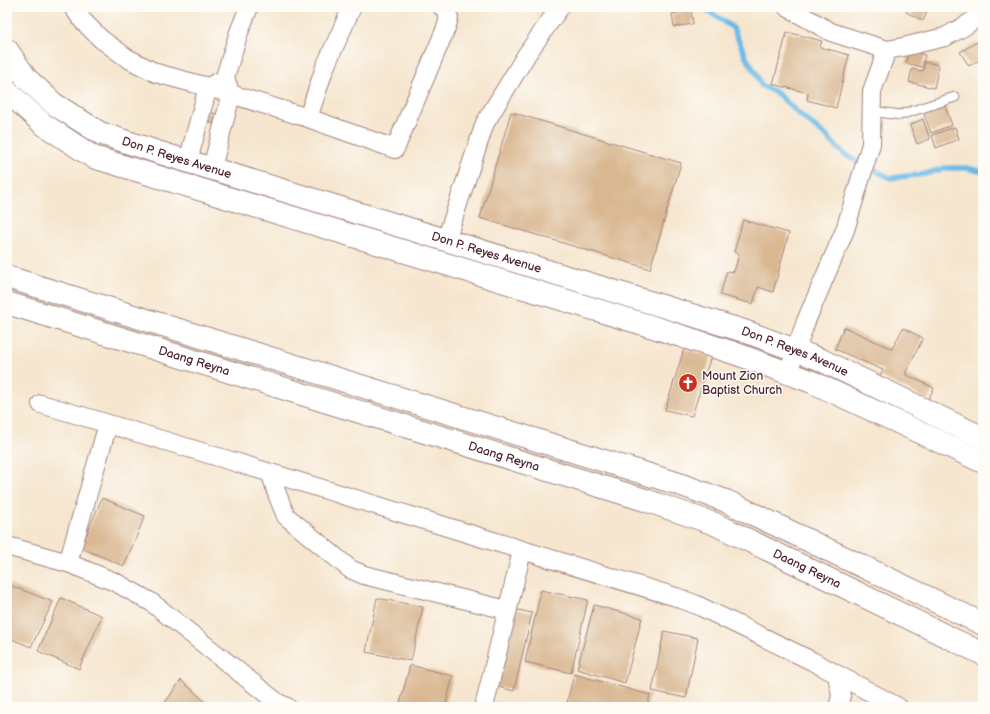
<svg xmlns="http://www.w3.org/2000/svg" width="990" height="714" font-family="'Balsamiq Sans',sans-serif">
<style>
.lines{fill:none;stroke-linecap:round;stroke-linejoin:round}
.stream{stroke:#6bbbe6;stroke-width:5.5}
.building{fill:#d9b791}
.service-casing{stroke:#a0827d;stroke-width:11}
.minor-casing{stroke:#a0827d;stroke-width:20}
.tertiary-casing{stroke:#a0827d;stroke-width:24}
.secondary-casing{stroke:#a0827d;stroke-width:24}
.service{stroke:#fff;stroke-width:9}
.minor{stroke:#fff;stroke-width:18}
.tertiary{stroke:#fff;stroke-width:22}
.secondary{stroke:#fff;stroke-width:22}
.labels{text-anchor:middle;stroke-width:3;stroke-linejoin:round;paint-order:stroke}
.street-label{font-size:12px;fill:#4a1f2b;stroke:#fdfcf7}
.poi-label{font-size:12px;fill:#4a1f2b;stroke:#fdfcf7;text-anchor:start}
</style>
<rect width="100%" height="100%" fill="#fdfcf7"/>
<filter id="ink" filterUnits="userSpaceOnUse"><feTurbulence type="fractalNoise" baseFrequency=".025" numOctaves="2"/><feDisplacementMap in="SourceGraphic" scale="8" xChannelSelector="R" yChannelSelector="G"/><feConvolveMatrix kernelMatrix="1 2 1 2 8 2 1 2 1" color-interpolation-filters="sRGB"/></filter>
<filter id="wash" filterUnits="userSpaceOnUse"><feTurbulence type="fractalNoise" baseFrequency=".012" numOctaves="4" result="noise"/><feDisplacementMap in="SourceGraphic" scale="16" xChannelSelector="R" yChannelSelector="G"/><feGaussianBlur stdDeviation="0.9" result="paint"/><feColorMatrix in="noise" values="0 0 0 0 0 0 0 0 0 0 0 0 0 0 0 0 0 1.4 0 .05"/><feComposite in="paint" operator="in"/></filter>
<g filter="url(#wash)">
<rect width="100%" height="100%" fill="#f6e6cf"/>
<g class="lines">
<!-- stream -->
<path class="stream" d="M703,7L733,28L747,59L756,73L761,85L778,94L799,114L826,136L844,154L890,178L925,174L945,168H967L983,172"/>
</g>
<g id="blocks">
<!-- building -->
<path class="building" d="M908,7H929L923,21L906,12Z
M691,10L693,24L674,27L672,14Z
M787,32L822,41L820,47L849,55L836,108L807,100L808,93L773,84Z
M977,42L983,53V58L969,66L960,52Z
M909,51L925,55L922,67L906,63Z
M925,62L939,65L934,88L909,82L912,69L923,71Z
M944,103L952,125L931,133L923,111Z
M207,112L222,115L219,125L204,121Z
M511,112L681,163L650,269L480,218Z
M923,119L930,139L917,144L910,125Z
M955,127L959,139L936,148L932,135Z
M743,220L789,233L773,292L758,287L753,304L720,295L727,271L734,272L739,254L734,252Z
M844,327L892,349L903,328L923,338L905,374L934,388L928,400L880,376L883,370L835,349Z
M684,349L711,356L692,416L665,410Z
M102,498L145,516L124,566L81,548Z
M7,584L53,602L31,647L7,637Z
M541,590L588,600L571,673L525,662Z
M61,598L102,616L79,669L38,651Z
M377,598L423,607L411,661L366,652Z
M594,605L642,618L625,683L577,669Z
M514,609L532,613L514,691L495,686Z
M664,631L698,638L686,698L652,691Z
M410,665L453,676L445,707H399Z
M574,674L650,695L647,707H570L566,706Z
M181,680L211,707H162Z"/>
</g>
</g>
<g filter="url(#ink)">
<use href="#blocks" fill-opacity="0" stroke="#a0827d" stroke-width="1"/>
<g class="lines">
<defs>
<path id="service" d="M872,111L900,115L955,97"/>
<path id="minor" d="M73,7L82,20L101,39L127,58L156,73L208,87L308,118L395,149L446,28L449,18L445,8L442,7
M787,7L831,32L887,50L903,47L945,37L965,26L983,13
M308,118L325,67L352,7
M188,161L208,87L218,82
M212,168L231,95L225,77L239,32L249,7
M446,240L485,123L527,54L560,7
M788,373L806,321L845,230L871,144L872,91L887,50
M41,404C253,466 464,533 676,597L697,605L812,661L898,707
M271,474L277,494L286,516L350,569L364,575L507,610
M7,546L68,563L115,582L151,602L278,703L287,707
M68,563L108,424
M837,675L841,696L838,707
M484,707L522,551"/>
<g id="tertiary">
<path id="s1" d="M7,50L26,78L54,104L100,133L154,151L744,331L819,359L983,438"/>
<path d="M7,91L43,124L93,157L650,326L737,354L812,382L983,462"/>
</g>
<g id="secondary">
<path d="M7,277L679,484L726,501L983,624"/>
<path id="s2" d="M7,303L645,500L715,524L983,654"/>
</g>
</defs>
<!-- service casing -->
<use href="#service" class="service-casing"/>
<!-- minor casing -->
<use href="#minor" class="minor-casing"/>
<!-- tertiary casing -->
<use href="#tertiary" class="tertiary-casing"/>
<!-- secondary casing -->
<use href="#secondary" class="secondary-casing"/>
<!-- service -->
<use href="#service" class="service"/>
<!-- minor -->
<use href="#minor" class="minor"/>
<!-- tertiary -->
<use href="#tertiary" class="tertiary"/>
<!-- secondary -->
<use href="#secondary" class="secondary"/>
</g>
</g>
<!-- icons -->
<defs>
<symbol id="church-disc" viewBox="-11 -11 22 22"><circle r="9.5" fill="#c8321e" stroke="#fdfcf7"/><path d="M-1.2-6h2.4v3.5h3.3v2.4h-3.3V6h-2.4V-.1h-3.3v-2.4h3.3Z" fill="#fff"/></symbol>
</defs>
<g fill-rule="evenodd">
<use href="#church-disc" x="677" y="372" width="22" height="22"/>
</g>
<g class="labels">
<!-- street labels -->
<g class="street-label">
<text dy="4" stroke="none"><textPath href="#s1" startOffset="207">Don P. Reyes Avenue</textPath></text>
<text dy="4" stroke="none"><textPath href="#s1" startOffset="531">Don P. Reyes Avenue</textPath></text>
<text dy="4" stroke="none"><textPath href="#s1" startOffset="855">Don P. Reyes Avenue</textPath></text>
<text dy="4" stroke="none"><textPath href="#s2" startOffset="196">Daang Reyna</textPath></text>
<text dy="4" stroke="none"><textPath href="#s2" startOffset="520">Daang Reyna</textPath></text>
<text dy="4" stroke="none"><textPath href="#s2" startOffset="844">Daang Reyna</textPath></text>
</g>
<!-- poi labels -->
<g class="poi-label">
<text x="702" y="380">Mount Zion<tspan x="702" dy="14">Baptist Church</tspan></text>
</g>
</g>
<!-- margin -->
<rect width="990" height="714" fill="none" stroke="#fdfcf7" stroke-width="24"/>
</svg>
